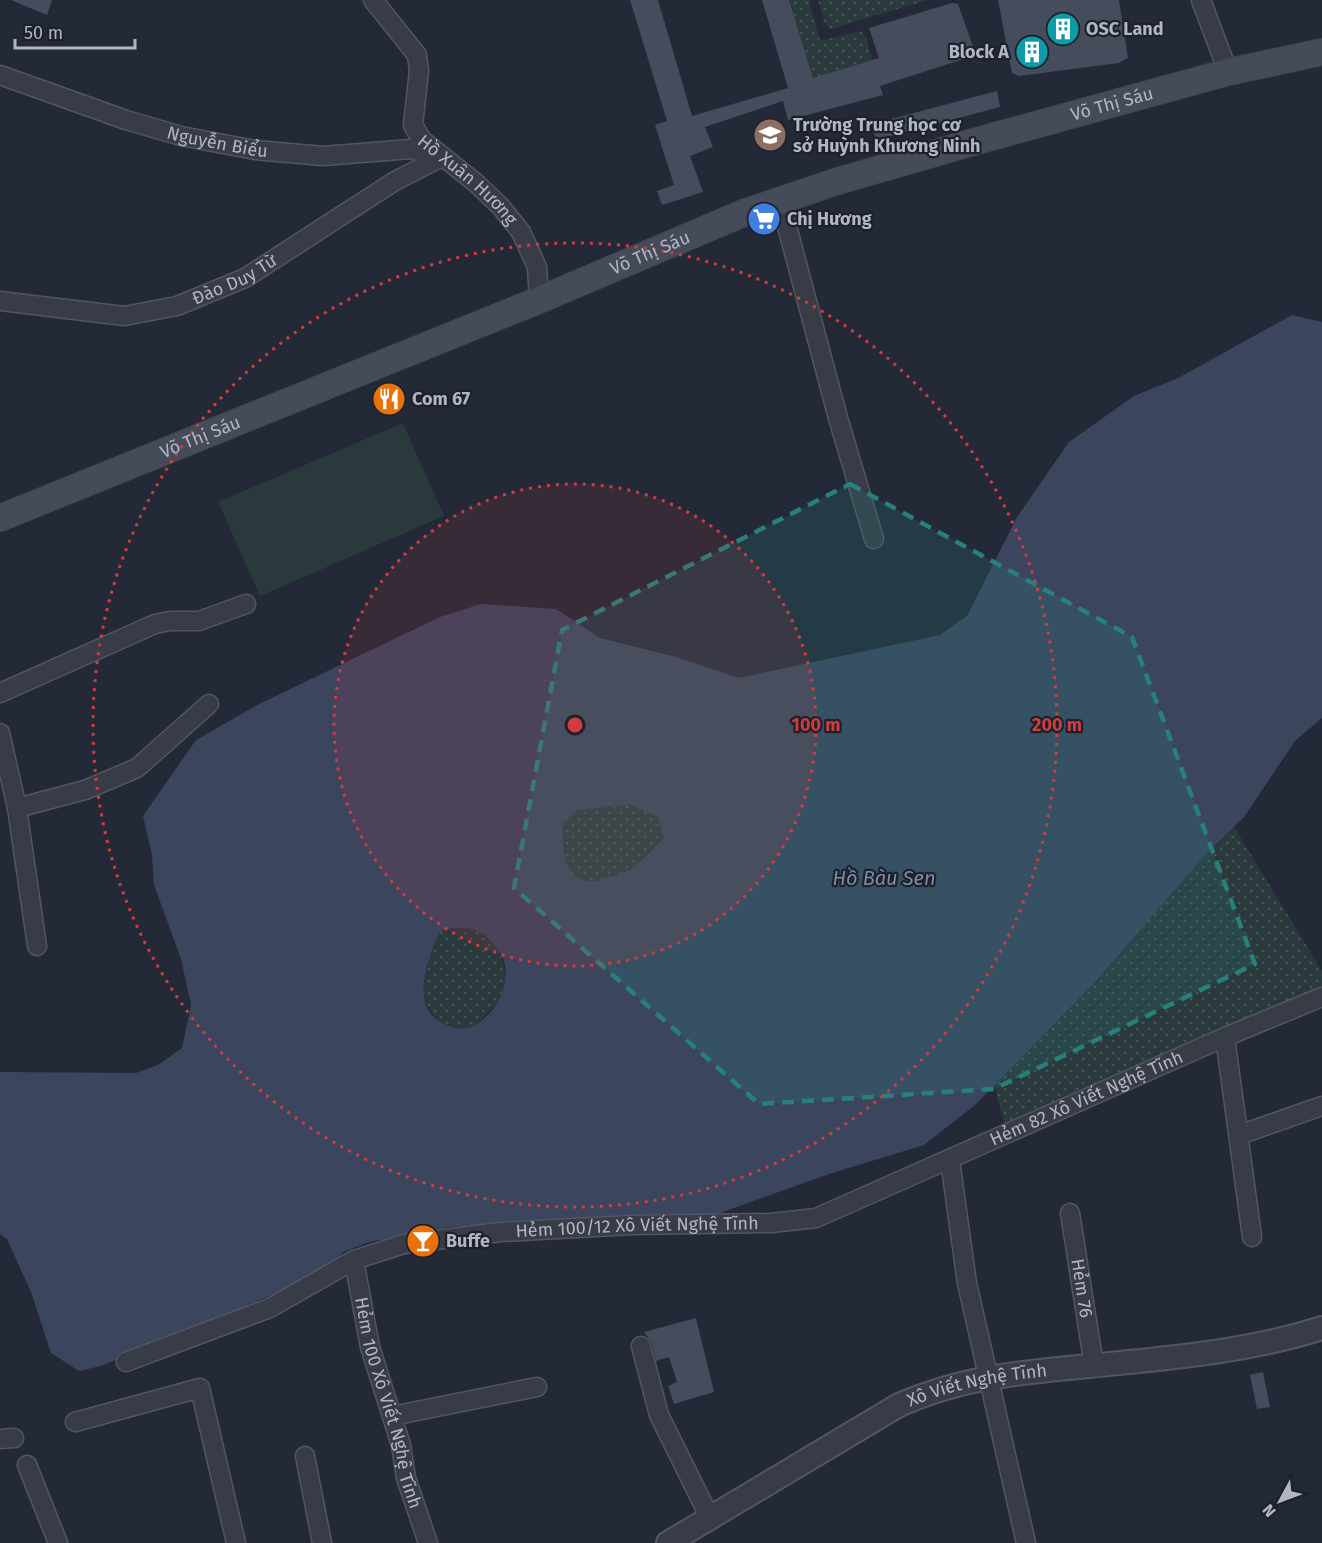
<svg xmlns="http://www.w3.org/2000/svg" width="1322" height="1543" font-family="'Fira Sans',sans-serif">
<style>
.grass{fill:url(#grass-dots)}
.pitch{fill:#2a393c}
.water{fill:#3b455e;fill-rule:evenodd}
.building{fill:#454c5b}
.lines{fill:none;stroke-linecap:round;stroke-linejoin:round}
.minor-casing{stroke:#525662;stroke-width:21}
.tertiary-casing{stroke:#525662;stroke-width:26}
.secondary-casing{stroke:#404550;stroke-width:28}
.minor{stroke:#373c47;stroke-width:18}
.tertiary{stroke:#373c47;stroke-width:22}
.secondary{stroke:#464b5a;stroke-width:26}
.marked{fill:#27807b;fill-opacity:0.2;stroke:#27807b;stroke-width:4.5;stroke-dasharray:12 8;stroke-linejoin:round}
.ring{fill:none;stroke:#d13d3f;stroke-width:3;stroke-dasharray:3 6}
.labels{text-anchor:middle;stroke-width:4.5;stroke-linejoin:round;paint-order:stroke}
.poi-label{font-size:18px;font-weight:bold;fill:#b2b6c3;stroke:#1d212c;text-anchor:start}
.street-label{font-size:18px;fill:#b2b6c3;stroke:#1d212c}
.water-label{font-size:20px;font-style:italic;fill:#7d8aa8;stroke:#1d212c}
.centre{fill:#d13d3f;stroke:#1d212c;stroke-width:3}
.ring-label{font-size:18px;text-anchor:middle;font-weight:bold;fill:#d13d3f;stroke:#1d212c;stroke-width:4.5;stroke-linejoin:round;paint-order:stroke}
</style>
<defs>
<pattern id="grass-dots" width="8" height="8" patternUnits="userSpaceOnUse" patternTransform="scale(1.5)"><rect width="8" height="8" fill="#2a393c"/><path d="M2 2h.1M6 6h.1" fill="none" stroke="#465357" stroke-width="1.8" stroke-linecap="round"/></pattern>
</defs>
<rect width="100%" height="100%" fill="#242937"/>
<!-- grass -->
<path class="grass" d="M789,0H809L820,41L861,31L866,37L872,60L813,78Z
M818,0H928L831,29L825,24Z
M632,805L659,817L664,838C654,848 644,859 633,868C626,873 615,875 607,878C564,892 562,853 563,823L578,810Z
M1234,827L1322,971V988L1006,1130L994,1085L1096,981L1207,853Z
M476,928C507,948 517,986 488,1013C483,1018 477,1025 470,1027C460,1030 448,1028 439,1021C412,1000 426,960 439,933L448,929Z"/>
<!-- pitch -->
<path class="pitch" d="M403,423L444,516L260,596L218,502Z"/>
<!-- water -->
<path class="water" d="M1292,315L1322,322V718L1295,741L1244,817L1207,853L1096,981L975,1105L924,1145L829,1174L712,1216L669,1220L538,1221L450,1227L369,1242L343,1252L323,1274L101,1366L79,1371L51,1353L31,1292L7,1239L0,1234V1072L136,1073L158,1065L182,1048L191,1005L181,959L154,885L152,855L143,816L196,740L259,704L440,617L481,604L556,609L600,638L676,657L739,678L940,635L967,616L1017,517L1069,442L1134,396L1178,378ZM631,805L658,817L664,838C654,848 644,859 633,868C626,873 615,875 607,878C564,892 562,853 563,823L578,810ZM461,928C481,929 487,935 498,950C517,974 498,1017 470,1027C461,1030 452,1028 444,1024C409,1008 427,959 439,933L448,929Z"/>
<!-- building -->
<path class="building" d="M11,0H52L47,15Z
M630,0H658L692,116L788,88L762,0H789L813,78L879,58L869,28L952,3L958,4L976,55L880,86L883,95L788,120L783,101L705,127L713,147L690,156L703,192L662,205L657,191L674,185L655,125L667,121Z
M998,0H1119L1128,58L1119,63L1019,76L1012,73Z
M997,91L1000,107L876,140L872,124Z
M696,1318L714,1392L674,1404L668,1386L677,1382L669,1357L656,1361L652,1343L644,1332Z
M1263,1372L1270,1407L1257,1409L1250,1375Z"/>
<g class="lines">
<defs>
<g id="minor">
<path id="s1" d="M373,0L417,55L419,71L413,125L422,140L476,183L501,207L521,232L537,267L539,300"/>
<path d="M1201,0L1228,72"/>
<path id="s2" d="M0,75L126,120L181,136L255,150L323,156L411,149L442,157"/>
<path d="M780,200L838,418L874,539"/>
<path id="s3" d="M0,301L124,316L177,306L245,278L395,181L442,157"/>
<path d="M0,693L155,624L170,621H199L246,604"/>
<path d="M0,733L17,808L37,946"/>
<path d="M17,808L85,790L137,768L209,704"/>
<path d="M1225,1037L1252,1237"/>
<path d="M1239,1135L1322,1106"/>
<path d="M950,1160L967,1283L1026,1543"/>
<path id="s4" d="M1070,1213L1094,1366"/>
<path id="s5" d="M354,1260L370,1347L401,1445L406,1478L428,1543"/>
<path d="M641,1346L659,1415L710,1518"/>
<path id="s6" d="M126,1362L270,1308L354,1260L404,1244L501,1232L633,1225L771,1223L816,1218L1225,1037L1322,997"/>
<path d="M392,1416L537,1387"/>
<path d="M75,1422L200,1388L236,1543"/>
<path d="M0,1439L14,1438"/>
<path d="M305,1456L322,1543"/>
<path d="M27,1465L58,1543"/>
</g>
<g id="tertiary">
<path id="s7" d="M668,1543L899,1405C965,1376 1019,1373 1089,1366C1168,1358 1247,1352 1322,1328"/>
</g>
<g id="secondary">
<path id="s8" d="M0,518L539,300L746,212L838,181L984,139L1228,72L1322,52"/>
</g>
</defs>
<!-- minor casing -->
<use href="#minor" class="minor-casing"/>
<!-- tertiary casing -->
<use href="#tertiary" class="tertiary-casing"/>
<!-- secondary casing -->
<use href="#secondary" class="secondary-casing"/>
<!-- minor -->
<use href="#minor" class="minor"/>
<!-- tertiary -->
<use href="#tertiary" class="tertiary"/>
<!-- secondary -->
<use href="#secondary" class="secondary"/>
</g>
<!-- marked area -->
<path class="marked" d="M850,484L1132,637L1255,964L994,1089L759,1104L514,888L562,630Z"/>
<!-- distance rings -->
<circle cx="575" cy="725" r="241" fill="#d13d3f" fill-opacity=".12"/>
<g class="ring">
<circle cx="575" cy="725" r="241"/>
<circle cx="575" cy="725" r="482"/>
</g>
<!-- icons -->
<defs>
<symbol id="building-disc" viewBox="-11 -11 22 22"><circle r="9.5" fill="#0f9aa8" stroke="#1d212c"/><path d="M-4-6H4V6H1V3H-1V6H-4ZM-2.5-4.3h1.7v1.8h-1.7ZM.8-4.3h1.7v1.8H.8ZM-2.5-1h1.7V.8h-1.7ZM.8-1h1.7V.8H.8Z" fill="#fff"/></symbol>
<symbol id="school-disc" viewBox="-11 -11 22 22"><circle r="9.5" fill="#8d6e63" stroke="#1d212c"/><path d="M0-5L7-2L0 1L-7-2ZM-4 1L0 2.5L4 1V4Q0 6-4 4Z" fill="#fff"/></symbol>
<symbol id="supermarket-disc" viewBox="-11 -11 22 22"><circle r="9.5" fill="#3f7fe0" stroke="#1d212c"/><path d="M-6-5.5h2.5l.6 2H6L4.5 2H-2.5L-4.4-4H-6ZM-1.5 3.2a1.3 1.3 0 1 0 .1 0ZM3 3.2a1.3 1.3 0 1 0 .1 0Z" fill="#fff"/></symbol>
<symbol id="restaurant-disc" viewBox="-11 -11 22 22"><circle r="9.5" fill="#e8710a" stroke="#1d212c"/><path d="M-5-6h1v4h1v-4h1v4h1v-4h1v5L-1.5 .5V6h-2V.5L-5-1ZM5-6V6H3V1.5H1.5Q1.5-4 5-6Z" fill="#fff"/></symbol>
<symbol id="bar-disc" viewBox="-11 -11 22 22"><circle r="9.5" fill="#e8710a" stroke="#1d212c"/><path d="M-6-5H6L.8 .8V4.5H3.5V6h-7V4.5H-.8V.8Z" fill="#fff"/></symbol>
</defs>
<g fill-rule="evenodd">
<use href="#building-disc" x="1044" y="10" width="38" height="38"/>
<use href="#building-disc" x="1013" y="33" width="38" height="38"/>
<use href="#school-disc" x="751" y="116" width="38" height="38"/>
<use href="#supermarket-disc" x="745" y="200" width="38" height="38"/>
<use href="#restaurant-disc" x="370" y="380" width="38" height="38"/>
<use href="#bar-disc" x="404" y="1222" width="38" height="38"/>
</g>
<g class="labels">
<!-- poi labels -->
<g class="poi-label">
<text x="1086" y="35">OSC Land</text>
<text x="1009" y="58" text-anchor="end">Block A</text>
<text x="793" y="131">Trường Trung học cơ<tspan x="793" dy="21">sở Huỳnh Khương Ninh</tspan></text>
<text x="787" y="225">Chị Hương</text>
<text x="412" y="405">Com 67</text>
<text x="446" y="1247">Buffe</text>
</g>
<!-- street labels -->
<g class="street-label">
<text dy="6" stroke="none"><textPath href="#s8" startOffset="1188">Võ Thị Sáu</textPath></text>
<text dy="6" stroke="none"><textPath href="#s2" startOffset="228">Nguyễn Biểu</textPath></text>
<text dy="6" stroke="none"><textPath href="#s1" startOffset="219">Hồ Xuân Hương</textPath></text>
<text dy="6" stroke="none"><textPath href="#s8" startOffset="702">Võ Thị Sáu</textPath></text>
<text dy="6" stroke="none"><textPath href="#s3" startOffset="242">Đào Duy Từ</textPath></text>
<text dy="6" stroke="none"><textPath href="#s8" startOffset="216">Võ Thị Sáu</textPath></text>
<text dy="6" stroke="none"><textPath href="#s6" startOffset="1012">Hẻm 82 Xô Viết Nghệ Tĩnh</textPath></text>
<text dy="6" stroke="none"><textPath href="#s6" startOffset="537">Hẻm 100/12 Xô Viết Nghệ Tĩnh</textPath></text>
<text dy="6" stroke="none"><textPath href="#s4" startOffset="76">Hẻm 76</textPath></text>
<text dy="6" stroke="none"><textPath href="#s7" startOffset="350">Xô Viết Nghệ Tĩnh</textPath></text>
<text dy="6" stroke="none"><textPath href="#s5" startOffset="147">Hẻm 100 Xô Viết Nghệ Tĩnh</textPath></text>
</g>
<!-- water labels -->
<g class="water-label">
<text x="884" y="885">Hồ Bàu Sen</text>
</g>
</g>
<circle cx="575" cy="725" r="9" class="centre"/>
<g class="ring-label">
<text x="816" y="731">100 m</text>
<text x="1057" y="731">200 m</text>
</g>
<!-- north arrow -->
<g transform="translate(1280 1501) rotate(229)" stroke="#1d212c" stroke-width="4.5" paint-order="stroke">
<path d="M0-4.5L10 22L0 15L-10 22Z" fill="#b2b6c3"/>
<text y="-9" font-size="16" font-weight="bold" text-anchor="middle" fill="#b2b6c3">N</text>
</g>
<!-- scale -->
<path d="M15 39v9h120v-9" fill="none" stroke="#b2b6c3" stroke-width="3"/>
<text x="24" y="39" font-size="18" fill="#b2b6c3" stroke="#1d212c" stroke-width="4.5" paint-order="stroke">50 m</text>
</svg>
